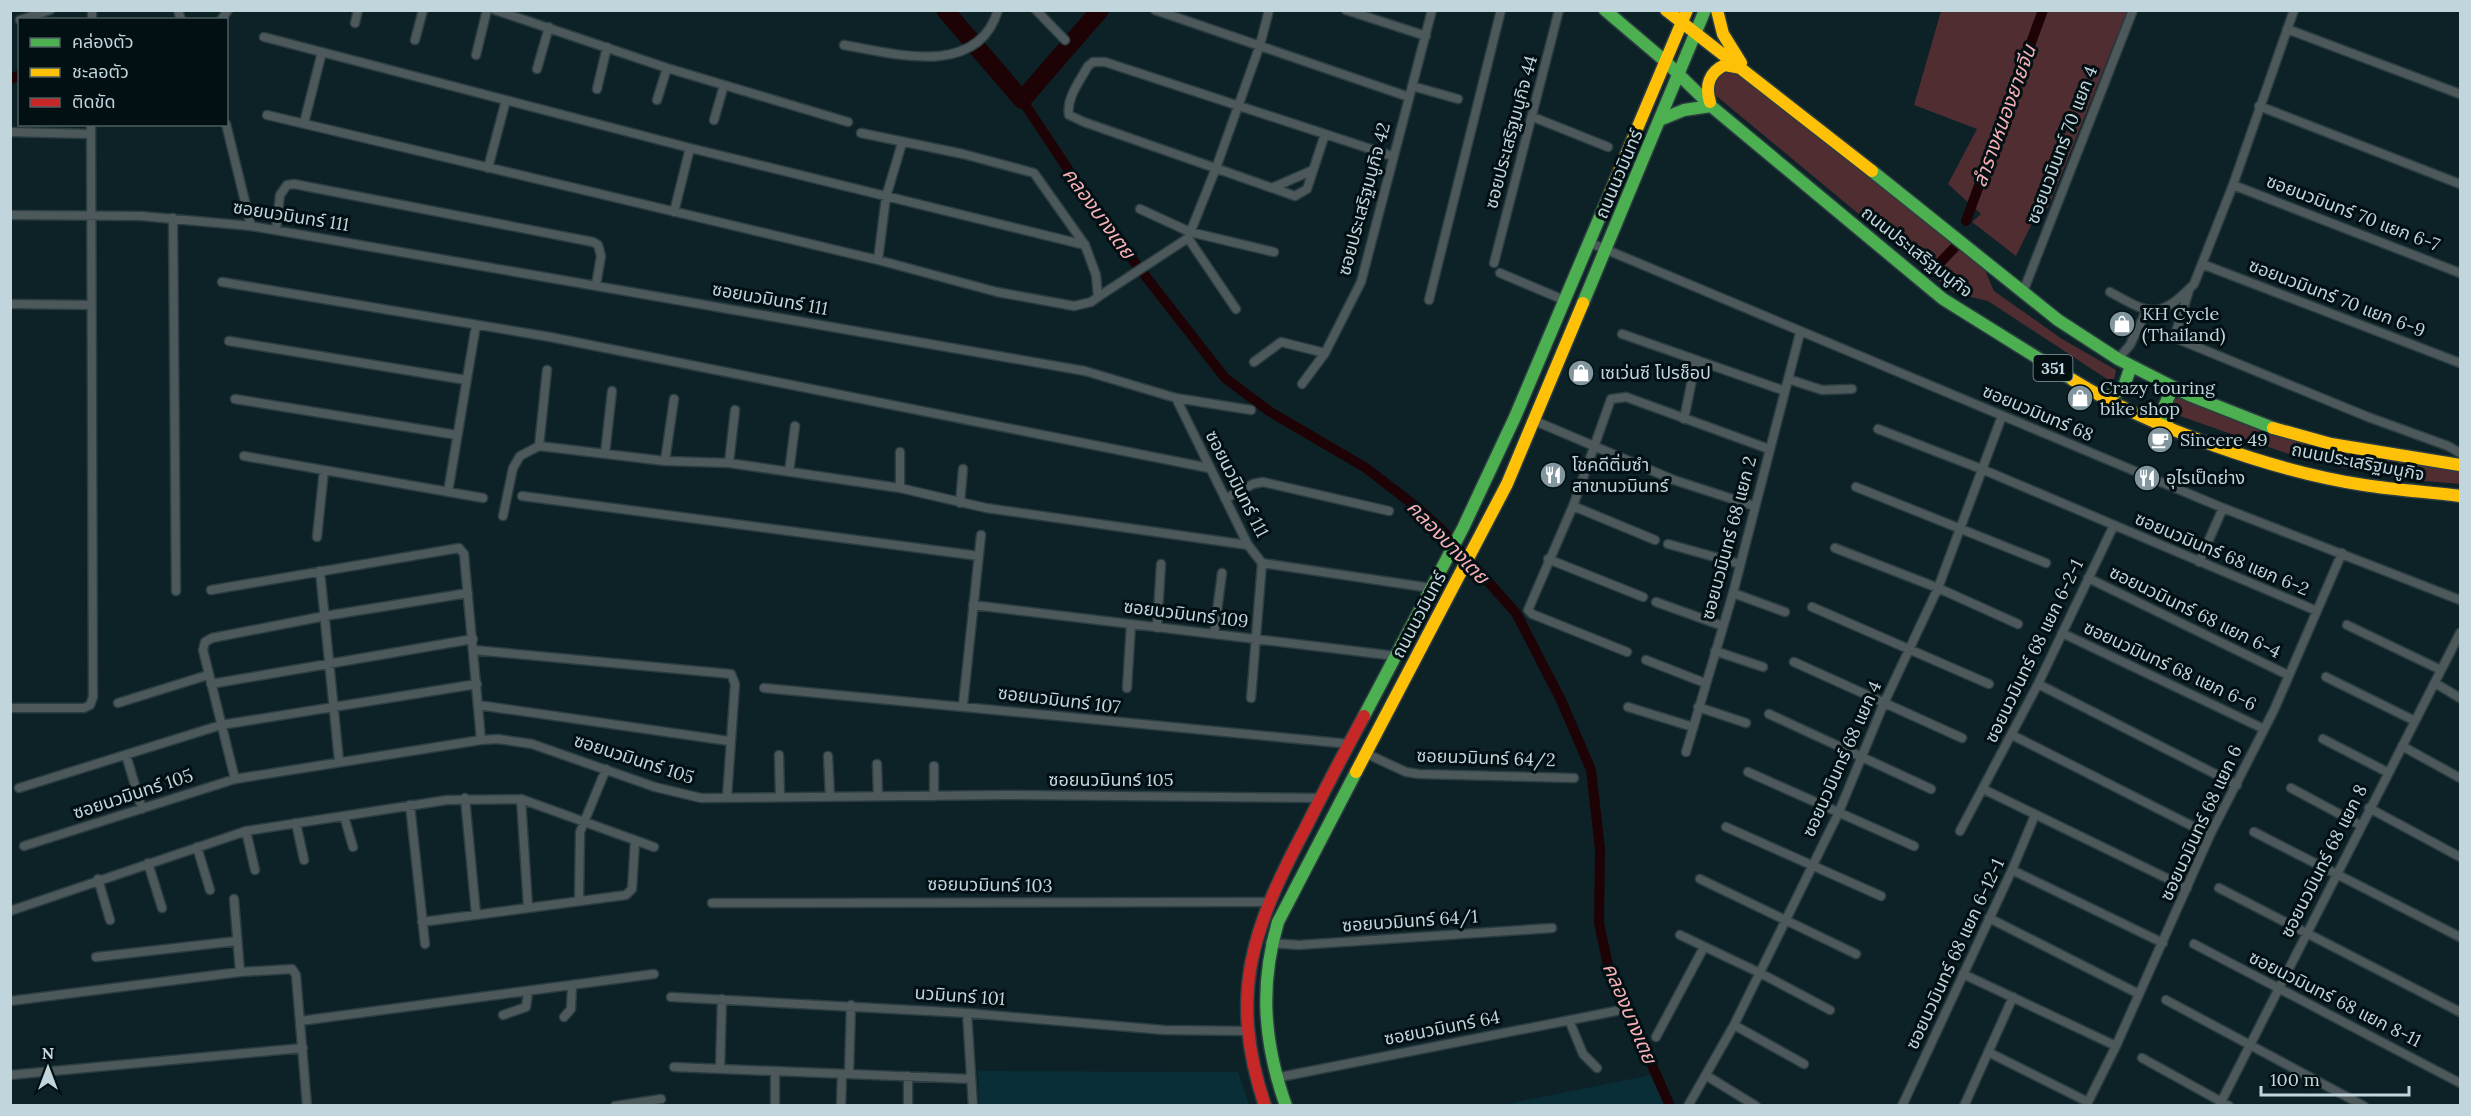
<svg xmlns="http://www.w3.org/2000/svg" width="2471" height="1116" font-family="Lora,'Noto Sans Thai',serif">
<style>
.built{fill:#092e38}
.green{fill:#502d31}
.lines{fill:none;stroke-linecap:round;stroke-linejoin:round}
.canal{stroke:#1e0306;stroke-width:10}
.river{stroke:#1e0306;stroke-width:18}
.street-casing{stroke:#2b3d41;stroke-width:11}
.fast-casing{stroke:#2b3d41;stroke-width:15}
.slow-casing{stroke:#2b3d41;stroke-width:15}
.jam-casing{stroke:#2b3d41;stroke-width:15}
.street{stroke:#4d585b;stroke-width:8}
.fast{stroke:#4caf50;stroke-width:12}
.slow{stroke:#ffc107;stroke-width:12}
.jam{stroke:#c62828;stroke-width:12}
.labels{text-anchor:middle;stroke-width:6;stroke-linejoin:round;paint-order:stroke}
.shield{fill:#020f13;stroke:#889aa0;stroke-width:1.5}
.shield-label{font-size:16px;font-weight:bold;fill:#c1d5dc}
.street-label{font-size:18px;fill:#c1d5dc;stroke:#020f13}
.poi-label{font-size:18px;fill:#c1d5dc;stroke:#020f13;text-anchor:start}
.water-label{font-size:20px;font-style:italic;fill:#f7b0b5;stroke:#020f13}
</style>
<rect width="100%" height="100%" fill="#0c2227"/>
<!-- built -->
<path class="built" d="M978,1071L1238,1072L1249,1105H979Z
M1651,1075L1665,1105H1502Z"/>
<!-- green -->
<path class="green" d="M1941,11H2127L2048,208L2040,207L2016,256L1972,222L1981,214L1948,184L1977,129L1914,105Z
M1735,69L1981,261L1994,291L2062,339L2116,370L2114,380L2110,381L1988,301L1954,293L1714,94L1712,84L1719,71Z
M2178,398L2300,441L2391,461L2460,469V484L2400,479L2306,460L2174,414L2170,410L2171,401Z"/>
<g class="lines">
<!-- canal -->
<path class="canal" d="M10,79L20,75
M1022,100L1101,219L1225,378L1269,411L1366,468L1419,509L1442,530L1516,613L1561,700L1591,770L1600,849L1599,923L1608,965L1670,1106
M1966,221L2043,10
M1931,272L1956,246"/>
<!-- river -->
<path class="river" d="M945,10L1022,100L1100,10"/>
<defs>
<path id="street" d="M178,10L181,20
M495,10L667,68L848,122
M1036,10L1065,40
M1155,10L1409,97
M1346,10L1426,36
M20,20L50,10
M92,20V10
M221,20L228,10
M355,23L358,10
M2287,29L2460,94
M264,37L690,148L1085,245
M415,40L423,10
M844,45C895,54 978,78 998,10
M476,55L487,10
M537,69L549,27
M1412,86L1458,99
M597,89L607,47
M657,100L667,68
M2259,106L2460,184
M267,115L878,260L997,292L1074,306L1091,302L1098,297L1096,275L1085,245L1034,173L963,154L861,133
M1533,117L1608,147
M714,120L724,85
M304,123L322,52
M226,124L251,226
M10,132L91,134
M1325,134L1307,189L1295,196L1084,122L1069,115C1066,98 1080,81 1088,66L1093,62H1105L1392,156
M488,168L506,100
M2233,185L2460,273
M1272,188L1313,170
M1140,209L1190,232L1274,252
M674,212L690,148
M10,215L141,216L251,226L1085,371L1176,398L1251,410
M173,218L176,591
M276,230L280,195L287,185L294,184L593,242L598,245L601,256L596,285
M1188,238L1236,309
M1588,242L2223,508L2460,600
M878,260L886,197L902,143
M1494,263L1559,10
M2202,264L2460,363
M1500,273L1564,300
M222,282L550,337L1209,468
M2189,290L2176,332L2180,340L2368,417L2448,446L2460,453
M2023,292L2133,10
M2110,292C2150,314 2158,321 2194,284L2233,185L2294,10
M1098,297L1188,238L1216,168L1260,45L1269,10
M1429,300L1501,10
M10,304L91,305
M1622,334L1785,391
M229,341L466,380
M2118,359L2130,345L2146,312
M1254,362L1281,342L1325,353
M1788,379L1822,390L1852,389
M1302,384L1325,353L1361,282L1432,10
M1176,398L1248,545L1262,563L1431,588
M235,399L457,435
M1684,419L1696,360
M1535,421L1674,480L1754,506
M1878,429L1984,470L2317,611
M539,446L547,370
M605,454L612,391
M244,456L483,498
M665,461L674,399
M729,463L735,410
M789,472L795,426
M1856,487L2046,563
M900,488V452
M448,492L476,325
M522,496L979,556
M1225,499L1253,484L1263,482L1389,511
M960,503L963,469
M1573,506L1655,540
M503,516L513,468L520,456L539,446L665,461L729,463L900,488L986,508L1248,545
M317,537L324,470
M1668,544L1740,564
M1835,548L1938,588L2018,624
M1548,559L1643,597
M2199,562L2223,508
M320,571L339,761
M2088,578L2288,675
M211,590L459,548L464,554L481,740
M1733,593L1785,612
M1656,602L1723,626
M973,605L1396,656
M1812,607L1989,684
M2347,625L2441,670
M1157,628L1161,564
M2062,633L2264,729
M1214,634L1222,573
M474,650L731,674L735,684L727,797
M1715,651L1763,667
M1627,652L1532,614L1528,610L1573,506L1611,399L1626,397L1769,449
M1646,660L1705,683
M1794,662L1962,738
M2326,677L2415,721
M2435,683L2460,698
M211,684L473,639
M2038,684L2237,785
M764,688L1350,744
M1127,688L1131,624
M1251,698L1262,563
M118,703L208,675
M478,705L729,741
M963,705L981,535
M1628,707L1693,727
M1698,707L1746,723
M10,708H84L90,705L93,697L91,124
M1769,714L1931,789
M2012,735L2210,835
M2323,739L2387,772
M2402,746L2460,778
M1686,752L1733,593L1800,333
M1365,753L1406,772L1419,774L1574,778
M126,755L142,809
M779,755L780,797
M828,756L830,797
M877,764L878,796
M1748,772L1914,846
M235,779L203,650L205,642L212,638L325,616L468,593
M19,788L221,725L477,684
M2291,788L2360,825
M1983,789L2187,888
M934,796V766
M465,798L476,914
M521,799L528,907
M410,805L425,944
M2369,808L2460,857
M344,816L353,847
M296,823L304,860
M1726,827L1881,896
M246,831L255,870
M1960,831L2038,684L2113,527
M2254,832L2460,937
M24,846L235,779L481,740L498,739L532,744L655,787L701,798L1006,795L1321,798
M197,847L210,890
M148,863L162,908
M2012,870L2163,943
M98,879L110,920
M1700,879L1856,954
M2219,888L2460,1012
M234,899L240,972
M579,899L580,832L606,769
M712,903L1266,902
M10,911L246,831L447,800L521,799L654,847
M1989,918L2139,994
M422,922L626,895L632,889L635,841
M1680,935L1760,973L1830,1010
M1270,943L1299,945L1552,928
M2194,944L2460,1083
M96,957L237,941
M1963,974L2116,1046
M671,997L967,1013L1164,1030L1246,1031
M2166,1000L2364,1106
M10,1001L240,972L292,969L296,975L307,1106
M967,1013L973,1106
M503,1015L526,1007L528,992
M564,1017L571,1009L572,986
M1569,1020L1583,1054L1597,1068
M300,1021L654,974
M1734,1025L1804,1064
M1656,1037L1704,947
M1988,1052L2088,1102
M2142,1058L2229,1106
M674,1067L971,1079
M720,1069L722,999
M849,1074L851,1005
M10,1075L303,1048
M1707,1076L1756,1106
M1275,1078L1616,1011
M615,1106L661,1099
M775,1106V1071
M841,1106L842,1074
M908,1106V1076
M1688,1106L1734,1025L1838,814L1884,703L1938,588L2002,416
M1902,1106L2012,870L2035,815
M1964,1106L2013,997
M2086,1106L2116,1046L2210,835L2274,710L2342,553
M2219,1106L2460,633"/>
<path id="fast" d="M1605,10L1665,61L1711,106L1943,299L2073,380
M1662,119L1684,110L1711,106
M1872,171L2058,320L2118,359L2189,395L2273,428
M1583,303L1705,10
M2104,398L2123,389L2131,366
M2168,428L2164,407L2173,387
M1364,716L1463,528L1515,417L1610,193
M1286,1106C1264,1044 1259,986 1278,922L1356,772"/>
<path id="slow" d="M1666,10L1872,171
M1717,10L1723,34L1741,63
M1710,102C1705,86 1709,72 1725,65L1741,68
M1610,193L1687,10
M2073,380C2151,428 2273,471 2364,485C2396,490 2428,492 2460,496
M2273,428L2331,444L2460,465
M1356,772L1507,484L1583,303"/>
<path id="jam" d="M1265,1106C1228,994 1252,929 1305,829C1324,791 1344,753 1364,716"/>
</defs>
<!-- street casing -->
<use href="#street" class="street-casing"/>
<!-- fast casing -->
<use href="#fast" class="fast-casing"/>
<!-- slow casing -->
<use href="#slow" class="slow-casing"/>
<!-- jam casing -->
<use href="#jam" class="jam-casing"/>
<!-- street -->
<use href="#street" class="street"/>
<!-- fast -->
<use href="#fast" class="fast"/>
<!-- slow -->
<use href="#slow" class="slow"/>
<!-- jam -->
<use href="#jam" class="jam"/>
</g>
<!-- icons -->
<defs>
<symbol id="shop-disc" viewBox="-11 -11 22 22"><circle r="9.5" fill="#82969d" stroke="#020f13"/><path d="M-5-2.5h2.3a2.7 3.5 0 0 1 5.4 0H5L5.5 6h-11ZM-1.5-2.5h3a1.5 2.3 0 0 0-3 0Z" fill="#fff"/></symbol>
<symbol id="cafe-disc" viewBox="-11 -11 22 22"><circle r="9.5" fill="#82969d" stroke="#020f13"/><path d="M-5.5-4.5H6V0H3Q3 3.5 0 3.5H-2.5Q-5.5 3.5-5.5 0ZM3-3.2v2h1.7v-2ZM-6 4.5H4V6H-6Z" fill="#fff"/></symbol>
<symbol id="restaurant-disc" viewBox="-11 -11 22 22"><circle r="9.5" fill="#82969d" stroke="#020f13"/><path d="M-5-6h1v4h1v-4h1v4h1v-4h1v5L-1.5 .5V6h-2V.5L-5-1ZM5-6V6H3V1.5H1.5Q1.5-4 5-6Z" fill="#fff"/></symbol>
</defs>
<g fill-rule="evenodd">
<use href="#shop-disc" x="2107" y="309" width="30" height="30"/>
<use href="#shop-disc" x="1566" y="358" width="30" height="30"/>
<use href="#shop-disc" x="2065" y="383" width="30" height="30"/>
<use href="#cafe-disc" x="2145" y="425" width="30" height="30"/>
<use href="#restaurant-disc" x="1538" y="460" width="30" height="30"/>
<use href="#restaurant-disc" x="2132" y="463" width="30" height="30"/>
</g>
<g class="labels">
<!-- shield labels -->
<rect class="shield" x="2033.5" y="355" width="39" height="26" rx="4.5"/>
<g class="shield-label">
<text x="2053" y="374">351</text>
</g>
<!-- street labels -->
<g class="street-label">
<text transform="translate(1511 132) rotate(-75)" y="6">ซอยประเสริฐมนูกิจ 44</text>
<text transform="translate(2062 145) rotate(-69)" y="6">ซอยนวมินทร์ 70 แยก 4</text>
<text transform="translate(1619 174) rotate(-67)" y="6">ถนนนวมินทร์</text>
<text transform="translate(1364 199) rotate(-75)" y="6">ซอยประเสริฐมนูกิจ 42</text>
<text transform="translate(2353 213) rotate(21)" y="6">ซอยนวมินทร์ 70 แยก 6-7</text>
<text transform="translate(291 216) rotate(9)" y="6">ซอยนวมินทร์ 111</text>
<text transform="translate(1917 252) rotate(38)" y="6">ถนนประเสริฐมนูกิจ</text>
<text transform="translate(2337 298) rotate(21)" y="6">ซอยนวมินทร์ 70 แยก 6-9</text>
<text transform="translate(770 299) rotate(10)" y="6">ซอยนวมินทร์ 111</text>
<text transform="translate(2038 413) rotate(23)" y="6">ซอยนวมินทร์ 68</text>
<text transform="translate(2358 462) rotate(11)" y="6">ถนนประเสริฐมนูกิจ</text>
<text transform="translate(1237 484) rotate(63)" y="6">ซอยนวมินทร์ 111</text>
<text transform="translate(1729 538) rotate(-75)" y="6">ซอยนวมินทร์ 68 แยก 2</text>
<text transform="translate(2222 554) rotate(23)" y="6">ซอยนวมินทร์ 68 แยก 6-2</text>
<text transform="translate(2195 612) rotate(26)" y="6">ซอยนวมินทร์ 68 แยก 6-4</text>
<text transform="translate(1186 614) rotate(7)" y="6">ซอยนวมินทร์ 109</text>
<text transform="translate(1419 615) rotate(-62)" y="6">ถนนนวมินทร์</text>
<text transform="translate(2034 651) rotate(-64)" y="6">ซอยนวมินทร์ 68 แยก 6-2-1</text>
<text transform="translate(2170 666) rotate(25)" y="6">ซอยนวมินทร์ 68 แยก 6-6</text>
<text transform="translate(1059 700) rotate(7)" y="6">ซอยนวมินทร์ 107</text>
<text transform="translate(1486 758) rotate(2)" y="6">ซอยนวมินทร์ 64/2</text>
<text transform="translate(634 759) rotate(18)" y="6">ซอยนวมินทร์ 105</text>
<text transform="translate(1842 759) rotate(-66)" y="6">ซอยนวมินทร์ 68 แยก 4</text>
<text x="1111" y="786">ซอยนวมินทร์ 105</text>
<text transform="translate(133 794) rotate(-18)" y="6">ซอยนวมินทร์ 105</text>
<text transform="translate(2201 823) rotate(-65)" y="6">ซอยนวมินทร์ 68 แยก 6</text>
<text transform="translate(2324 861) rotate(-63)" y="6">ซอยนวมินทร์ 68 แยก 8</text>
<text transform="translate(990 885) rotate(1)" y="6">ซอยนวมินทร์ 103</text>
<text transform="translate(1410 921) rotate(-4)" y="6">ซอยนวมินทร์ 64/1</text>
<text transform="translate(1955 954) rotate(-65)" y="6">ซอยนวมินทร์ 68 แยก 6-12-1</text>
<text transform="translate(960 996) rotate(4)" y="6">นวมินทร์ 101</text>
<text transform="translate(2335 999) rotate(27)" y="6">ซอยนวมินทร์ 68 แยก 8-11</text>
<text transform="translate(1442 1028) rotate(-11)" y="6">ซอยนวมินทร์ 64</text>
</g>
<!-- poi labels -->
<g class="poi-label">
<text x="2142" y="320">KH Cycle<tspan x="2142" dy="21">(Thailand)</tspan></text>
<text x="1600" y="379">เซเว่นซี โปรช็อป</text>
<text x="2100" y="394">Crazy touring<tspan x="2100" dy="21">bike shop</tspan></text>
<text x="2180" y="446">Sincere 49</text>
<text x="1572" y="471">โชคดีติ่มซำ<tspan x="1572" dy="21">สาขานวมินทร์</tspan></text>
<text x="2166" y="484">อุไรเป็ดย่าง</text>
</g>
<!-- water labels -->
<g class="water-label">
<text transform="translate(2004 116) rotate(-70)" y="7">ลำรางหนองยายจีน</text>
<text transform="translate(1099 213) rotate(54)" y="7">คลองบางเตย</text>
<text transform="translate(1448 542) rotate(46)" y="7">คลองบางเตย</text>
<text transform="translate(1630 1013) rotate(67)" y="7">คลองบางเตย</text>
</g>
</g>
<!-- border -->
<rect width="2471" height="1116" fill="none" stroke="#c1d5dc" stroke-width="24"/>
<!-- legend -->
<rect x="18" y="18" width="210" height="108" fill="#020f13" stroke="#4e5e63" stroke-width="1.5"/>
<rect x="30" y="38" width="30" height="9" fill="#4caf50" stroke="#4e5e63" stroke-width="1.5"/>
<text x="72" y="48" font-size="18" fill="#c1d5dc">คล่องตัว</text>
<rect x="30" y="68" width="30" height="9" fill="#ffc107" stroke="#4e5e63" stroke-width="1.5"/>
<text x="72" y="78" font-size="18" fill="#c1d5dc">ชะลอตัว</text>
<rect x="30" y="98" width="30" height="9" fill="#c62828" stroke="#4e5e63" stroke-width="1.5"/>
<text x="72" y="108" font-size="18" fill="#c1d5dc">ติดขัด</text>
<!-- north arrow -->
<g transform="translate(48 1068)" stroke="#020f13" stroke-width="4.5" paint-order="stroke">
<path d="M0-4.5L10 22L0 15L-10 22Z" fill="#c1d5dc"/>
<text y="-9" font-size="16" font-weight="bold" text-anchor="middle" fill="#c1d5dc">N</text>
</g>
<!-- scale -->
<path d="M2261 1086v9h148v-9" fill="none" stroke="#c1d5dc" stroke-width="3"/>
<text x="2270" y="1086" font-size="18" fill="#c1d5dc" stroke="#020f13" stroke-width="4.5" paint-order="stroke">100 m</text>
</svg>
